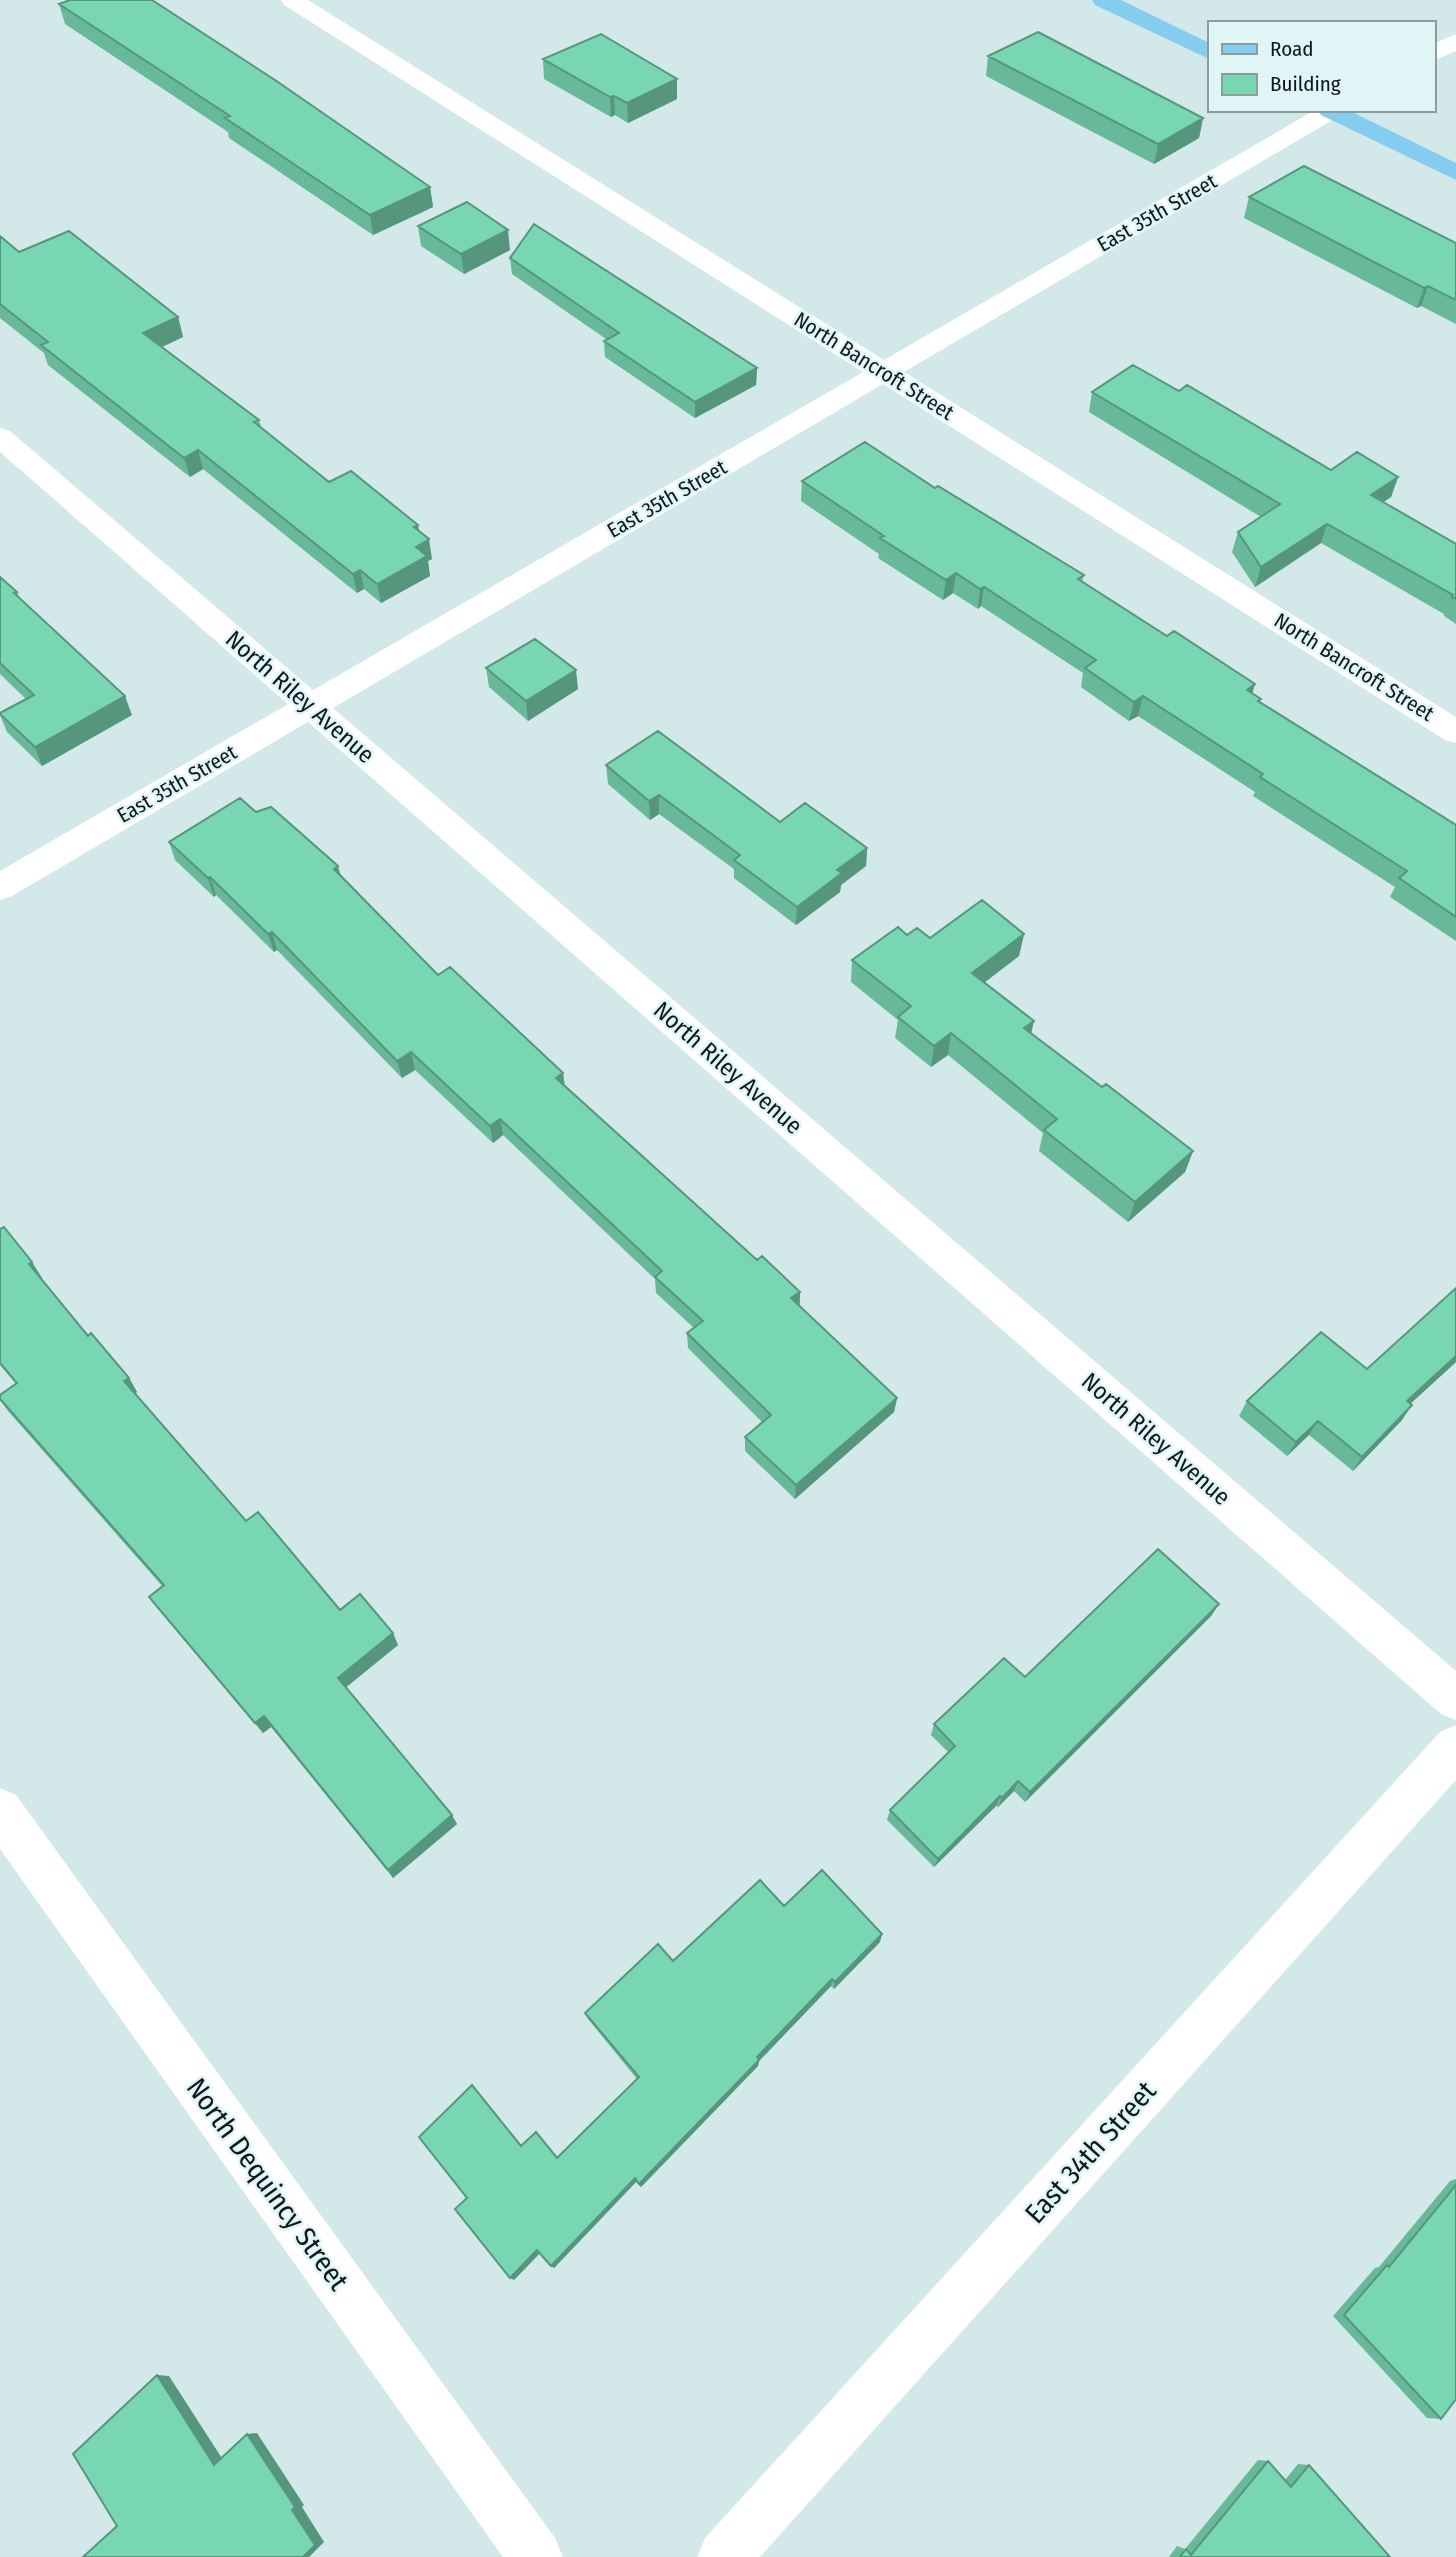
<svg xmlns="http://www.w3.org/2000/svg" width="1456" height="2557" font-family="'Fira Sans Condensed',sans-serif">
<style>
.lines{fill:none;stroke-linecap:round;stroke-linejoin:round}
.minor{fill:#fff;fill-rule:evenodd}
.secondary{fill:#fff;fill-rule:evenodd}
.primary{fill:#84cdef;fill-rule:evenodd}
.wall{fill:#68b89a}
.shaded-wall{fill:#55967d}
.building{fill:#79d6b3;stroke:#55967d;stroke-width:2}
.labels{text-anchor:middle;stroke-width:5;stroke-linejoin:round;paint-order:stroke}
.far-street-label{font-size:21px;fill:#111819;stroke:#dff5f6}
.street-label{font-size:24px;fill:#111819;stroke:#dff5f6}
.near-street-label{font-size:28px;fill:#111819;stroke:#dff5f6}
</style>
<rect width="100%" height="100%" fill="#d2e8e9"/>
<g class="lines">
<!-- minor -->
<path class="minor" d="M281,0H308L884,360L1315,110H1345L1341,115L904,372L1456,717V743L1445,740L883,384L333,708L1456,1671V1720L1441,1714L308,722L12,896L0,900V871L288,704L0,452V428L10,431L313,690L863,372L284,5Z
M1456,34V51L1433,61V44Z
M0,1788L16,1795L555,2538L563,2557H503L0,1849Z"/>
<!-- secondary -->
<path class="secondary" d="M1456,1725V1780L760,2557H697L705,2538L1440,1732Z"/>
<!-- primary -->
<path class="primary" d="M1092,0H1121L1209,43V59L1095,5Z
M1317,110H1348L1456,163V180L1321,115Z"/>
</g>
<!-- wall -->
<path class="wall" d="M59,4L430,187L433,207L373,235L229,138L228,132L65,24Z
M988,56L1203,118L1199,138L1154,164L986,76Z
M543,59L677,79V99L628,123L615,115L611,117L544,79Z
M1249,197L1456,243V324L1421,306L1417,308L1244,218Z
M418,226L510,250L464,274L421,246Z
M0,236L19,252L178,317L183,337L162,347L259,420L261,427L329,482L419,532L432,559L428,561L430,576L381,603L364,589L357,593L203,469L190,477L48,365L44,353L0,318Z
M510,258L757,368L756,385L695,418L605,357L604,341L606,339L512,274Z
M1179,391L1331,470L1398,477L1391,497L1383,502L1456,544V624L1444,616V614L1321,543L1255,587L1232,552L1238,532L1261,517L1089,412L1092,392Z
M802,481L935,488L1084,575L1082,582L1167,636L1255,684L1252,693L1261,699L1260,702L1456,825V941L1390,897L1395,887L1253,796L1255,792L1138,716L1129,721L1081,687L1083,673L981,606L978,609L953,593L943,600L878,558L879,554L801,501Z
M0,577L17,592L20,599L132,715L42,766L7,732L0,715V713L26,699L0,674Z
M486,668L578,689L528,721L489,687Z
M606,765L780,822L867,848L866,866L841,885L840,892L796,925L734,878V869L659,814L650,820L608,784Z
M256,812L340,876L438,975L563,1073L565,1087L757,1260L800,1292V1306L897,1398L894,1412L795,1499L745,1451V1437L762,1422L688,1348L687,1333L694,1328L656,1293L655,1279L503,1135L493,1143L415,1070L402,1078L277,950L274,952L216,895L214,897L175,860L169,842Z
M1024,934L1019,956L985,982L1031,1033L1102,1087L1193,1151L1185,1172L1128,1222L1039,1151L1043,1133L948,1055L931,1067L895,1038L898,1020L851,982L852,960L907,935L930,938Z
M0,1229L42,1278L40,1279L88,1336L129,1378L137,1392L135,1394L246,1521L340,1610L398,1645L346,1687L457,1824L393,1878L271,1727L263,1733L158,1609L149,1597L163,1587L8,1411L0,1400L16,1384L0,1365Z
M1456,1288V1362L1410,1404L1402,1420L1353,1471L1309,1435L1287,1456L1239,1416L1247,1401L1367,1369Z
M1219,1604L1211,1616L1025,1802L1014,1791L998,1807L996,1806L934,1867L887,1820L890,1810L948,1752L931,1735L934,1724L1025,1677Z
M784,1906L880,1942L834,1989L831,1986L759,2061L758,2066L641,2187L636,2182L554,2268L540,2253L514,2280L557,2158L637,2079L588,2019L585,2013L673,1961Z
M1456,2179V2399L1441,2419L1427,2418L1333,2316L1375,2268L1379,2267L1450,2181Z
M1258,2460L1268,2461L1285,2480L1298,2464L1309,2465L1390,2557H1169L1177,2546L1185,2549Z"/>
<!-- shaded-wall -->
<path class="shaded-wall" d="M677,79V99L628,123L627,103Z
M614,96L615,115L611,117L610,97Z
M1203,118L1199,138L1154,164L1158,144Z
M430,187L433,207L373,235L370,215Z
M508,230L510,250L464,274L461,254Z
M1428,286L1421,306L1417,308L1424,288Z
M178,317L183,337L149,353L143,333Z
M757,368L756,385L695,418V402Z
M198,450L203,469L190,477L184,458Z
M1398,477L1391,497L1364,515L1371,495Z
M1327,524L1321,543L1255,587L1261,567Z
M418,525L421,544L429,539L432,559L428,561L430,576L381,603L377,584L414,527Z
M360,570L364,589L357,593L353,574Z
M956,573L953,593L943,600L946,580Z
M984,587L981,606L978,609L980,589Z
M576,670L578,689L528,721L526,701Z
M1255,684L1249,704L1247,690Z
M125,696L132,715L42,766L35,747Z
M1143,696L1138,716L1129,721L1134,702Z
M659,795V814L650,820L649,801Z
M867,848L866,866L841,885L840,892L796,925L797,907L837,870Z
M338,866L343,885L334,869Z
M210,877L216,895L214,897L208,878Z
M272,932L277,950L274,952L268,934Z
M1024,934L1019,956L968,995L972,973Z
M1034,1021L1029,1043L1024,1028Z
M951,1033L948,1055L931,1067L934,1046Z
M411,1052L415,1070L402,1078L397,1061Z
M563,1073L565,1090L556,1078Z
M500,1119L503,1135L493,1143L490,1126Z
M1193,1151L1185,1172L1128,1222L1135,1202Z
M32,1262L42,1278L38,1280L29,1264Z
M800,1292L799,1308L791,1298Z
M1456,1356V1362L1397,1416L1407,1401Z
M129,1378L137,1392L133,1395L124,1381Z
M897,1398L894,1412L795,1499L796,1485Z
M1412,1405L1402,1420L1353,1471L1362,1457Z
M1318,1421L1309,1435L1287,1456L1296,1442Z
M1219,1604L1211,1616L1025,1802L1030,1792Z
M393,1633L398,1645L344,1689L338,1678Z
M264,1716L271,1727L263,1733L255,1723Z
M1018,1781L1014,1791L998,1807L1002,1798Z
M1000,1796L996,1806L934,1867L938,1859Z
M452,1815L457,1824L393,1878L388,1870Z
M882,1934L880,1942L834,1989L835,1982Z
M832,1979L831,1986L759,2061L758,2066L641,2187L639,2184L757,2057Z
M635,2178L636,2182L554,2268L551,2266Z
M537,2250L541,2252L514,2280L510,2278Z
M157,2375L169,2376L225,2463L214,2465Z
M257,2433L304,2505L302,2507L324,2542L309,2557H303L292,2510L247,2434Z"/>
<!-- building -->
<path class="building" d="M70,0H152L275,80L430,187L370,215L225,118L230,116L59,4Z
M1038,32L1203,118L1158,144L988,56Z
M601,34L677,79L627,103L614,96L610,97L543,59Z
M1304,166L1456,243V300L1428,286L1424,288L1249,197Z
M467,202L508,230L461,254L418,226Z
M534,224L757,368L695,402L604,341L619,333L510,258Z
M69,231L178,317L143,333L259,420L254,422L329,482L351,471L418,525L414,527L429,539L416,547L427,556L377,584L360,570L353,574L198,450L184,458L41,345L48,342L0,304V236L19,252Z
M1133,365L1179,391L1187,385L1331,470L1357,452L1398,477L1371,495L1456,544V599L1452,597L1453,595L1327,524L1261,567L1238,532L1280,504L1092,392Z
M865,442L935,488L938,486L1084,575L1078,579L1167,636L1174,631L1255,684L1247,690L1261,699L1258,701L1456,825V917L1399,878L1407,871L1260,777L1263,774L1143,696L1134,702L1085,668L1096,660L984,587L980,589L956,573L946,580L880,538L884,536L802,481Z
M0,577L17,592L14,593L125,696L35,747L0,714V713L34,695L0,663Z
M535,639L576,670L526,701L486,668Z
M658,731L780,822L805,803L867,848L837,870L842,873L797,907L734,860L740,855L659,795L649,801L606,765Z
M240,798L256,812L271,807L338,866L334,869L438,975L450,967L563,1073L556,1078L757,1260L762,1256L800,1292L791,1298L897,1398L796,1485L745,1437L771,1415L687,1333L703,1321L655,1277L662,1271L500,1119L490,1126L411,1052L397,1061L272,932L268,934L210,877L208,878L169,842Z
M982,900L1024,934L972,973L1034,1021L1024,1028L1102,1087L1106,1084L1193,1151L1135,1202L1044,1130L1057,1119L951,1033L934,1046L898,1017L911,1006L852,960L898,927L907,935L917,928L930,938Z
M4,1227L32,1262L29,1264L88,1336L91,1333L129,1378L124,1381L246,1521L258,1512L340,1610L360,1594L393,1633L338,1678L452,1815L388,1870L264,1716L255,1723L149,1597L164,1585L0,1399V1395L17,1383L0,1363V1229Z
M1456,1288V1356L1407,1401L1412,1405L1362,1457L1318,1421L1296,1442L1247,1401L1321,1332L1367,1369Z
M1158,1549L1219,1604L1030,1792L1018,1781L1002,1798L1000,1796L938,1859L890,1810L955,1746L934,1724L1004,1658L1025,1677Z
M822,1870L882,1934L835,1982L832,1979L757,2057L759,2060L639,2184L635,2178L551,2266L537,2250L510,2278L455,2209L467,2198L419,2137L472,2085L521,2146L536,2132L557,2158L639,2077L585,2013L658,1944L673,1961L760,1880L784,1906Z
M1456,2185V2399L1441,2419L1344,2315L1387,2265L1389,2267Z
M157,2375L214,2465L247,2434L295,2507L292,2510L315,2545L303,2557H83L117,2526L73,2454Z
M1268,2461L1291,2487L1309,2465L1390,2557H1180L1186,2549L1191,2555Z"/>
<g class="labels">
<!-- far-street labels -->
<g class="far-street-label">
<text transform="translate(1157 213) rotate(-30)" y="7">East 35th Street</text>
<text transform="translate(874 366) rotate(32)" y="7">North Bancroft Street</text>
<text transform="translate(667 499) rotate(-30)" y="7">East 35th Street</text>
<text transform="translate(1354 667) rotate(32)" y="7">North Bancroft Street</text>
<text transform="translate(177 784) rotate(-30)" y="7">East 35th Street</text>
</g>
<!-- street labels -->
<g class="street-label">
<text transform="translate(300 697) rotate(41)" y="8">North Riley Avenue</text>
<text transform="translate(728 1068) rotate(41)" y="8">North Riley Avenue</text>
<text transform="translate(1156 1439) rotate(41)" y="8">North Riley Avenue</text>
</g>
<!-- near-street labels -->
<g class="near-street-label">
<text transform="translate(1090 2152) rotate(-48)" y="10">East 34th Street</text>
<text transform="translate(268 2184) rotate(54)" y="10">North Dequincy Street</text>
</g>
</g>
<!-- legend -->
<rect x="1208" y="21" width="228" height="91" fill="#dff5f6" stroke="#8d9d9e" stroke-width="2"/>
<rect x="1222" y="44" width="35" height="10" fill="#84cdef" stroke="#8d9d9e" stroke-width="2"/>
<text x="1270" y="56" font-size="21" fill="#111819">Road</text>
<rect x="1222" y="74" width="35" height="21" fill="#79d6b3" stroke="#8d9d9e" stroke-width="2"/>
<text x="1270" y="91" font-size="21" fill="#111819">Building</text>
</svg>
